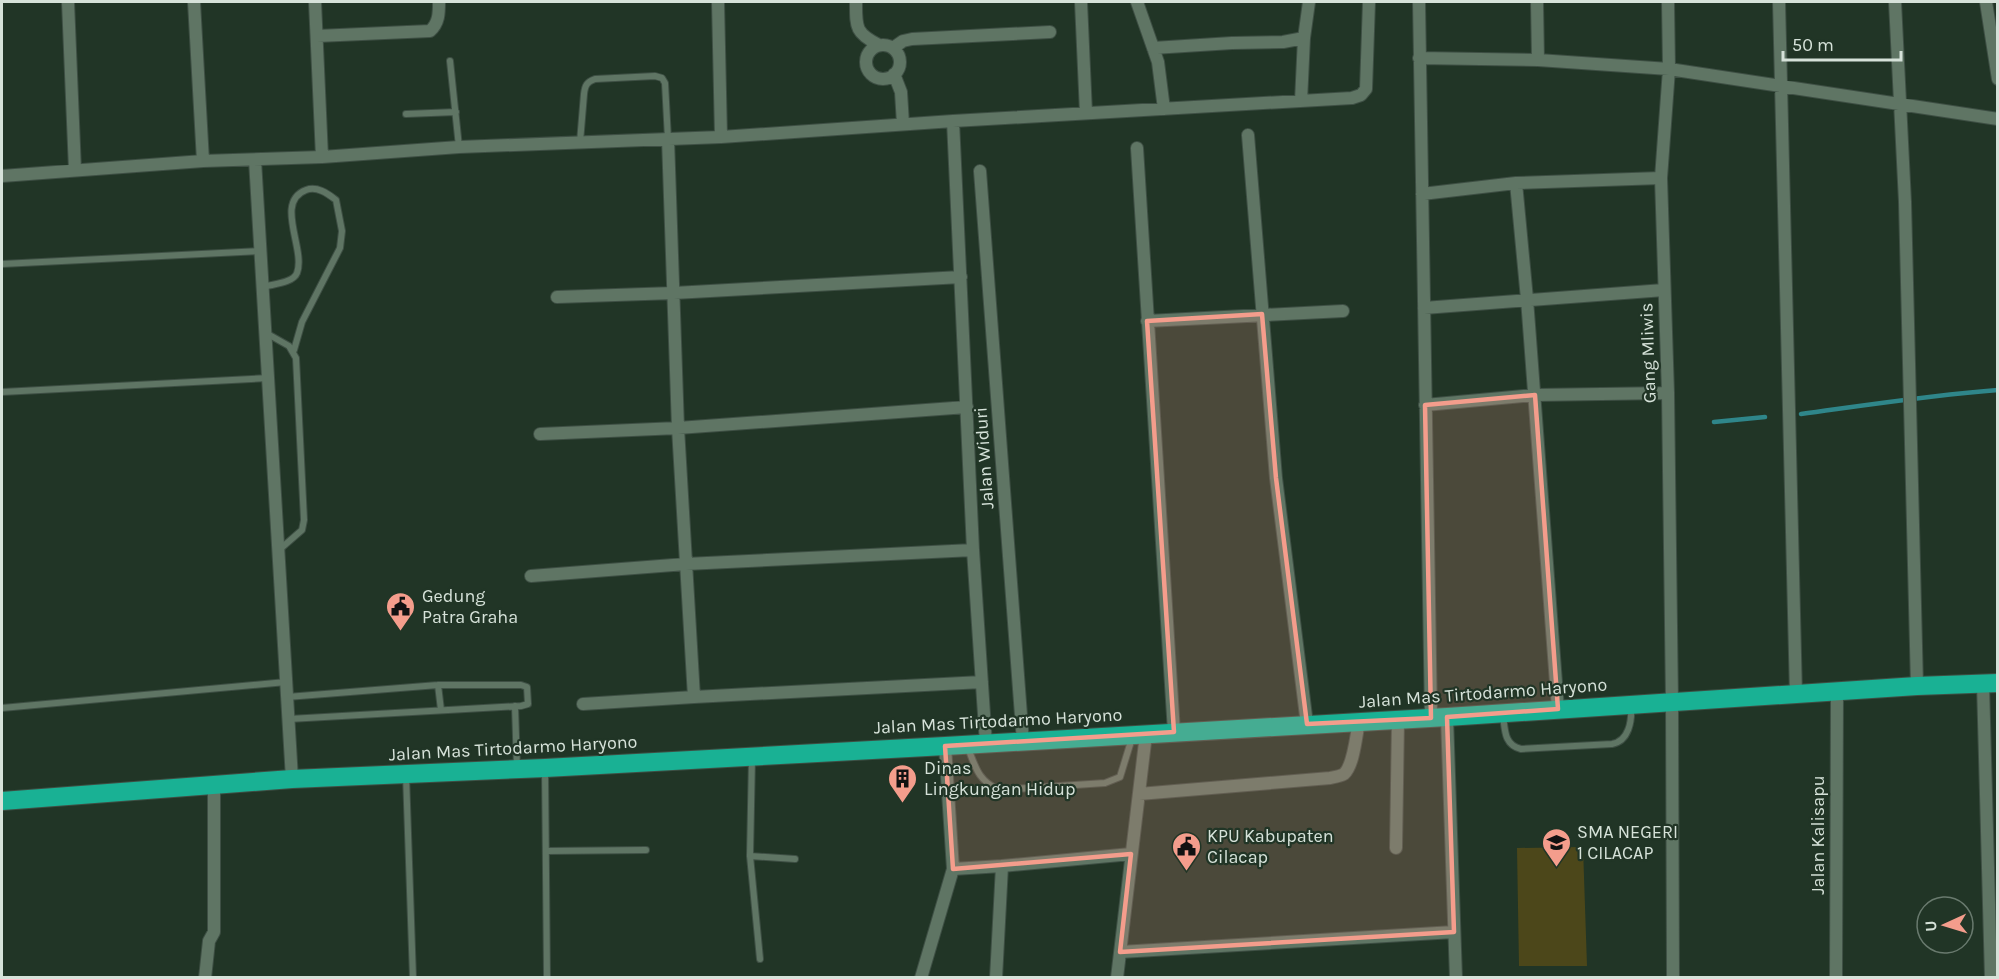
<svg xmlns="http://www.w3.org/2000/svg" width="1999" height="979" font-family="Karla,sans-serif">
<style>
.green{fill:#4c471a}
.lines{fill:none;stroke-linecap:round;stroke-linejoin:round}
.stream{stroke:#2f868a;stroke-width:4.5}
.lane-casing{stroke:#3e4f44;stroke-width:8}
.street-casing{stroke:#3e4f44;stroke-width:14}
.highway-casing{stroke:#3e4f44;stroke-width:20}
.lane{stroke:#5f7564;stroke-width:6}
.street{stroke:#5f7564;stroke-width:12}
.highway{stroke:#19b194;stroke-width:18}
.marked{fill:#f49d8c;fill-opacity:0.2;stroke:#f49d8c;stroke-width:4.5;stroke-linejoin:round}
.labels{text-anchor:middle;stroke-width:4.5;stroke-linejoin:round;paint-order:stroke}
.street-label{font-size:18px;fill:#d6e2d9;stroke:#213526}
.poi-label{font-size:18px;fill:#d6e2d9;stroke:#213526;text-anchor:start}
</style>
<rect width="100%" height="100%" fill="#213526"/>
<!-- green -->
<path class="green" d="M1583,847L1587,966H1519L1517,848Z"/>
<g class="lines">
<!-- stream -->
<path class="stream" d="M1801,414C1867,405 1932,395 1998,390
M1714,422L1765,417"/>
<defs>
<path id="lane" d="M450,61L459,147
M406,114L456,112
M580,142L584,94C585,85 587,82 595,79L655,76L662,78L665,83L668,139
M2,264L260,251
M263,287C273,284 293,283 297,273C306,249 274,202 306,190C317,186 327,193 336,200L342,231L340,248L302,322L294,350
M266,333L289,346L296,358L304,520L302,530L279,550
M2,392L268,378
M438,685L441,710
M287,697L438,685H521L527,687L528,704L521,706L289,719
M515,706L517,768
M2,708L286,682
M1503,715C1505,730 1504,745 1521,749L1612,744C1629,741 1632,721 1631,706
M968,748C976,769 979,781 999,790L1105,783L1120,777L1132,738
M752,757L750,856L760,959
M545,769L547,978
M406,775L413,978
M546,851L646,850
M750,856L795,859"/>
<path id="street" d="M68,2L75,170
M194,2L203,161
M315,2L322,157
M718,2L721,137
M856,2C856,27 855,33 879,45
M1081,2L1086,113
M1137,2L1158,62L1164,109
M1419,2L1431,718
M1537,2L1538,60
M1668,2L1669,69L1661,178L1668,393L1672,703L1673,978
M1779,2L1796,695
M1895,2L1905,202L1917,686
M1986,2L1998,79
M317,36L430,31C439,23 439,13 439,2
M866 62a17 17 0 1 1 34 0a17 17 0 1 1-34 0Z
M893,48L903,41L912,39L1050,32
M1153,48L1232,43L1283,42L1304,38L1309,2
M1419,58L1538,60L1669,69L1998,119
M894,74L901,92L903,124
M1301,101L1304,38
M953,121L973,550L986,744
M1248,135L1276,478L1307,724
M668,139L678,428L694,697L982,682
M1137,148L1174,732
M255,160L292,779
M980,171L1023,742
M2,176L203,161L322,157L459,147L721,137L953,121L1352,98L1361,95L1366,89L1369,2
M1516,183L1527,299L1558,709
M1422,194L1516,183L1661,178
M557,297L674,293L961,277
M1424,308L1664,290
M1147,321L1343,311
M1425,405L1535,395L1668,393
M540,434L678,428L967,407
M531,576L686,564L973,550
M1983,684L1991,978
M583,704L694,697
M1447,717L1456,978
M1139,794L1330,778C1335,777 1341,776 1344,774C1354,765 1356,735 1359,722
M1396,848L1398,720
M953,869L1002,866
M1120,952L1454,932
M205,978L209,941L214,932V785
M921,978L953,869L945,746
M996,978L1002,866L1131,854
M1117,978L1146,734
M1836,978L1837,692"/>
<path id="highway" d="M2,801L292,779L545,768L945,746L1447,717L1917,686L1998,683"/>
</defs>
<!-- lane casing -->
<use href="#lane" class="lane-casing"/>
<!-- street casing -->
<use href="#street" class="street-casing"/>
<!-- highway casing -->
<use href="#highway" class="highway-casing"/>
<!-- lane -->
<use href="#lane" class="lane"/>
<!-- street -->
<use href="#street" class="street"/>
<!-- highway -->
<use href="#highway" class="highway"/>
</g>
<!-- marked area -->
<path class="marked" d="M1262,314L1276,478L1307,724L1431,718L1425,405L1535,395L1558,709L1447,717L1454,932L1120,952L1131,854L953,869L945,746L1174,732L1147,321Z"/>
<!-- icons -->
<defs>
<symbol id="civic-pin" viewBox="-11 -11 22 30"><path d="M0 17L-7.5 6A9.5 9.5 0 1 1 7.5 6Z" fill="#f49d8c" stroke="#213526"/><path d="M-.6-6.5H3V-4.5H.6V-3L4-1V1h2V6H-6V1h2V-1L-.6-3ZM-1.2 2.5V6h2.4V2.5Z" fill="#111"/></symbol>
<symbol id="building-pin" viewBox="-11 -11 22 30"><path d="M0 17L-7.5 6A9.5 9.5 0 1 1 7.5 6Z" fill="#f49d8c" stroke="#213526"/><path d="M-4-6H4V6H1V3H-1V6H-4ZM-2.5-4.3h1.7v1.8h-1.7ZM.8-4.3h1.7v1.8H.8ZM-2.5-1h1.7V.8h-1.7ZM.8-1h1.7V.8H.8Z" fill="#111"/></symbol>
<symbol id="school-pin" viewBox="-11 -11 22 30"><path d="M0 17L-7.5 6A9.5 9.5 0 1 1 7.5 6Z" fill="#f49d8c" stroke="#213526"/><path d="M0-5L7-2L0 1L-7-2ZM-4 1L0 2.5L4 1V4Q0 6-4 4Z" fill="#111"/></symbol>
</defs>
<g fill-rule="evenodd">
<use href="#civic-pin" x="384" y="590" width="33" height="45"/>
<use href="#building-pin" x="886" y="762" width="33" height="45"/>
<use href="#school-pin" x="1540" y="826" width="33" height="45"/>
<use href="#civic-pin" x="1170" y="830" width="33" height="45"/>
</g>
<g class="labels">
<!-- street labels -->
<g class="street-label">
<text transform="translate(1648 353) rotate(-92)" y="6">Gang Mliwis</text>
<text transform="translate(984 458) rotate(-94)" y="6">Jalan Widuri</text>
<text transform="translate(1483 693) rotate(-4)" y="6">Jalan Mas Tirtodarmo Haryono</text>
<text transform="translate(998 721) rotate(-3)" y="6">Jalan Mas Tirtodarmo Haryono</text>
<text transform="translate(513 748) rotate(-3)" y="6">Jalan Mas Tirtodarmo Haryono</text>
<text transform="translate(1818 835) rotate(-90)" y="6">Jalan Kalisapu</text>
</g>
<!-- poi labels -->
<g class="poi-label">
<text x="422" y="602">Gedung<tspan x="422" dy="21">Patra Graha</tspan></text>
<text x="924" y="774">Dinas<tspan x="924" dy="21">Lingkungan Hidup</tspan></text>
<text x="1577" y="838">SMA NEGERI<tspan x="1577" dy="21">1 CILACAP</tspan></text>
<text x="1207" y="842">KPU Kabupaten<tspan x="1207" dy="21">Cilacap</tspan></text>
</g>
</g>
<!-- border -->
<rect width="1999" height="979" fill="none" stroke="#d6e2d9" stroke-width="6"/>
<!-- north arrow -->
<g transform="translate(1945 925) rotate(266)"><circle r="28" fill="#213526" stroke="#697a6e" stroke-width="1.5"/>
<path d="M0-4.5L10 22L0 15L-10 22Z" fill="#f49d8c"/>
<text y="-9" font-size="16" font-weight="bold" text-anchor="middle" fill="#d6e2d9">U</text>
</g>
<!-- scale -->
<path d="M1783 51v9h118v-9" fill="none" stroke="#d6e2d9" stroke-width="3"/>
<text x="1792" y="51" font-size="18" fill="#d6e2d9" stroke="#213526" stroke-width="4.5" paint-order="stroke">50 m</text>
</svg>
